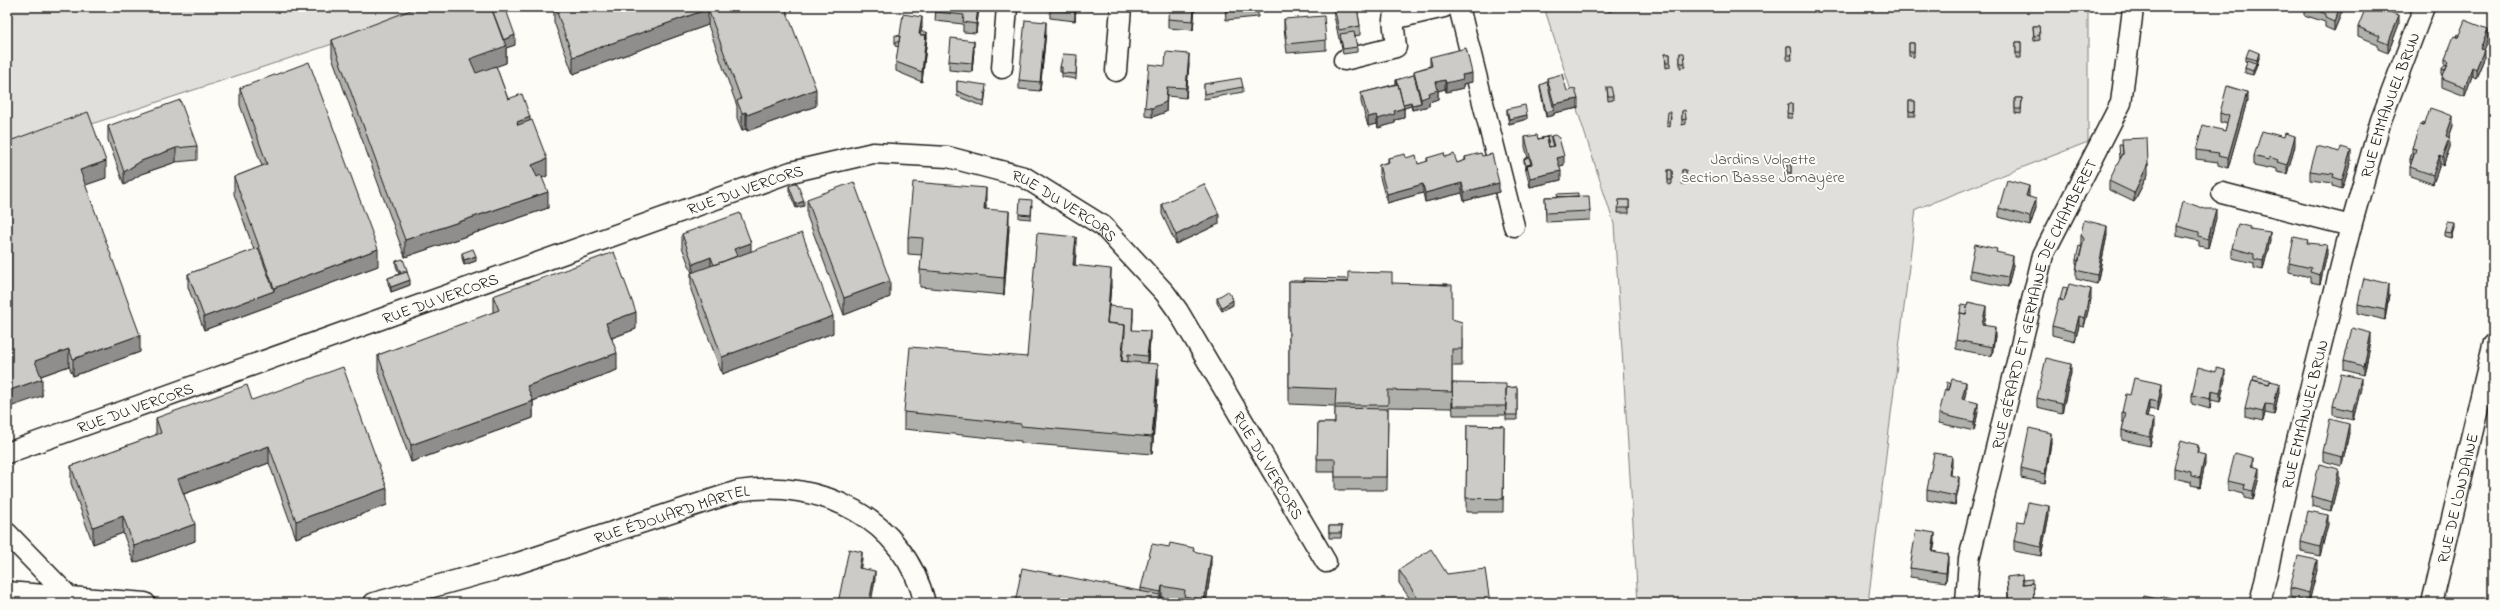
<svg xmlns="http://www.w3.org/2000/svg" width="2500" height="610" font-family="'Indie Flower',sans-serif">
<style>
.green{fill:#e0dfdb;stroke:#7e7e7c}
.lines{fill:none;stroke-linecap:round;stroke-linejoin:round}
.street-casing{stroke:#1c1c1c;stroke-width:23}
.street{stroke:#fdfcf7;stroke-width:20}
.wall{fill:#afafac;stroke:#1c1c1c}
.shaded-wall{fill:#8f8e8c;stroke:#1c1c1c}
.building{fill:#cccbc8;stroke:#1c1c1c}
.labels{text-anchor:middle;stroke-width:4;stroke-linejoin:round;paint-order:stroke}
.street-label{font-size:16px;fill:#1c1c1c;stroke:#fdfcf7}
.park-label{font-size:16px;fill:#575655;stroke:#fdfcf7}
</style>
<rect width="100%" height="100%" fill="#fdfcf7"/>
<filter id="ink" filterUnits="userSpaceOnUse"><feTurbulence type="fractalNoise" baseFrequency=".025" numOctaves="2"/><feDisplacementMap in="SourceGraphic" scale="8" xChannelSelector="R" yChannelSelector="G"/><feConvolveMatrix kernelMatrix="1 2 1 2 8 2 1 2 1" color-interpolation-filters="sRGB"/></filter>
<g filter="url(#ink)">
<!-- green -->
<path class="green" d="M7,7H444L7,152Z
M1544,7H2088V142L1916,209L1868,603H1638L1614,224Z"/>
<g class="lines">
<defs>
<g id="street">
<path d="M1459,7L1514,226"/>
<path d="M1344,60L1396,47L1393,19L1444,7"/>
<path d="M1002,68L1007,7"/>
<path d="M1116,71L1121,7"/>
<path d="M2222,193L2351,226"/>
<path id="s1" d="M7,453L791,172L873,153L948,157L1024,177L1103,226L1165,293L1178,311L1326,562"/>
<path d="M7,533L71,599"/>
<path d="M7,592L145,603"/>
<path id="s2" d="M374,603L509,566L738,491C820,478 904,518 925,603"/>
<path id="s3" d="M1966,603L1969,559L2043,255L2121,103L2133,9"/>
<path id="s4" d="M2260,603L2294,453L2351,226L2381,120L2424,7"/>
<path id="s5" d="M2432,603L2493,345"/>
</g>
</defs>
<!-- street casing -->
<use href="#street" class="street-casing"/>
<!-- street -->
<use href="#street" class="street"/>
</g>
<!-- wall -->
<path class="wall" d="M554,7H785L816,106L747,131L746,129L742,130L737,118V106L708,25L573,74L554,22Z
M936,7H979L976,33L963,32V24L935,21Z
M1050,7H1094L1093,11L1076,9L1075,21L1050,18Z
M1195,7L1193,30L1168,28V19Z
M1225,7H1258V17L1226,20Z
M1333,7H1357L1360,26V35L1355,36L1357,47V52L1343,54L1340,39H1339L1333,11Z
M1608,7H1612V11H1608Z
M2304,7H2344L2334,31L2325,27V22L2304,15Z
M1284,19L1326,40V50L1287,53L1284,28Z
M2399,24L2388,53L2378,49V44L2358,36V27Z
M2033,26H2039L2040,40L2034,41Z
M922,27L921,32L927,37L922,82L896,71V62L899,47L895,46V42L900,36Z
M1046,31L1040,91L1019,89V80Z
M2459,35L2488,38L2483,50L2484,59L2476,78L2472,76L2465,96L2442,87V78L2443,75L2442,74V69L2445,64V59L2456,37Z
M332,40L515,45L506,48V63L496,66L508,99L530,121L547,176L542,178L548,208L405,257L332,57Z
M2016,42H2021V58H2016Z
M1909,43H1914V57L1909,56Z
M1787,46H1791L1792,60H1787Z
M974,50L972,72L949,70V61Z
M1680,53L1685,63V67L1680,68Z
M1665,54H1670V67L1666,68Z
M1430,57L1472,82L1463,84V88L1446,92L1445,89L1438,91V99L1429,102V106L1412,110L1411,106L1404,108V118L1395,120V123L1378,128L1377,124L1368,126L1361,102V93L1396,84V80L1414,75V71L1430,66Z
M2246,57L2259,58L2257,65H2256V68L2253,75L2245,73V68L2248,62H2246Z
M1077,60L1076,79L1062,77V72H1060V67Z
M1189,64L1186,98L1167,96L1166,112L1152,117L1145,116V107L1165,66Z
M1547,78L1567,91L1578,108L1554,113V115L1546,117L1540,89V85L1547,82Z
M957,81L986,90L984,107L957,96Z
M1204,84L1243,87V92L1204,99Z
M1607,87L1613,96V100L1608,101Z
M240,88L378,266L204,330L188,287V274L254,250L234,194V177L262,166L240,105Z
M2015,98H2022L2021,114L2015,113Z
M1909,101H1915V116H1909Z
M2247,101L2228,168L2218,165V162L2196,159V150L2225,131L2227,124L2220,122V113Z
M1788,104H1792V118H1787Z
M1507,109L1527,119L1509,124L1507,114Z
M1682,111L1686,119V124L1682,125Z
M1671,117L1670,127L1667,126V121Z
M2425,124L2453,126L2449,137L2450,147L2443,166L2440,164L2433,184L2410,176V167L2411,164L2410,163V159L2412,153V148L2422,125Z
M108,126L197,146V160L176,162L141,174L124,185L108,140Z
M1525,137L1538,139L1551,137L1564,165L1559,166L1561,180L1530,187L1524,163V159L1528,158L1525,147Z
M7,142L106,178L85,185L140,352L73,376L69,366L41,376L42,396Z
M2295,145L2287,174L2277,172V169L2269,167L2268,169L2254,166V156Z
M1482,156L1499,192L1464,201L1462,193L1425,202L1423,193L1387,203L1379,174V165L1388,162V158H1406L1418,164L1427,162V158L1445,157L1457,163L1465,160V157Z
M2351,160L2342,189L2333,186V183L2310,180V171Z
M1787,163H1791V177H1787Z
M1668,170H1672V184L1668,185Z
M1682,170H1686V184H1682Z
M2148,174L2134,202L2109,190V181Z
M789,186L804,206L796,208L789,191Z
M1578,196L1590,211V220L1546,222L1545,197Z
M2029,196V197L2036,208L2030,226L1999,217V208Z
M807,199L890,297L844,315L807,216Z
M1619,200H1629V213H1618Z
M1162,204L1219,224L1176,244L1162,214Z
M986,205V209L1009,228L1004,295L920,287V270L922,255L908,254V237Z
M1032,205L1031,219L1019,218V214Z
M2216,218L2208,248L2199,246V241L2177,236V226Z
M2454,228L2451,238L2444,236V232Z
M2251,229L2270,241L2263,270L2254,268V263L2232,258V248Z
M682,234L751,251L833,333L722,374L691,290V273H692L682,247Z
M2081,234L2107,235L2097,284L2076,279V270L2077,265L2076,264V260L2082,245L2081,243Z
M2308,243L2327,254L2320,284L2310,282V277L2289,272V263Z
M462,253L476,261L464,265L462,258Z
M1076,253L1075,266L1111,286L1109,307L1133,318L1132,330L1150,340L1148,363L1158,381L1152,454L1021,443V441L904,429V412L1027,357Z
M1997,253L2013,265L2008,287L1970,279V270Z
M396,261L407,272L410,285L391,292L388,283V278L399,274L396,266Z
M1289,281L1392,283L1452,319L1462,339V366H1452V383L1506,388L1517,387V420H1506V398V415H1453L1452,397V408L1388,407L1387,490H1335V472H1317L1318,423H1335V406L1289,404Z
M2389,294L2385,320L2358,313V304Z
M493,296L636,329L612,338L617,370L533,401V418L411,462L378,371V355L493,313Z
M1217,298L1233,305L1222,311L1217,303Z
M2091,299L2084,327L2079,326L2075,341L2052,335V326Z
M1986,315L1984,325L1995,336L1992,356L1956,349V340Z
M2371,342L2364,375L2344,370V361Z
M2071,373L2062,413L2037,407V398Z
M2225,379L2220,402L2211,400L2210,409L2192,404V395Z
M2271,381L2279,392L2274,415L2265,413L2263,421L2245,417V408Z
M2361,388L2353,420L2333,415V406Z
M1966,392L1964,400L1978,412L1974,431L1939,423V414Z
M2162,393L2158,411L2149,409L2147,418L2154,428L2150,446L2122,440V430L2124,422H2122V412L2130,395Z
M252,400L387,505L296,538L269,463L184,494L195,541L134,563L123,533L93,544L71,483V466L156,435V418Z
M1467,425L1504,426L1503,512H1466Z
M2349,433L2342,466L2323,461V452Z
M2051,442L2045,483L2021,478V468Z
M2198,454L2205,464L2200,487L2191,485V482L2174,478V468Z
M1952,466L1951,475L1959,486L1955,505L1927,500V490Z
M2253,467L2259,477L2253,500L2244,498V494L2228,490V481Z
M2339,479L2331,511L2312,506V496Z
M2049,515L2041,556L2014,551V541L2024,522Z
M2328,524L2320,556L2301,552V542Z
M1329,526H1342L1341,538H1329Z
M1935,542L1933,551L1948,563L1946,582L1910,577V568Z
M1194,552L1211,568L1206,603H1181L1162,599V603H1015L1141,591V588Z
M1399,570L1447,574L1490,603H1413L1399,583Z
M2317,570L2309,602L2290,597V588Z
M2007,577L2023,580L2032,583L2034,603H2008Z"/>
<!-- shaded-wall -->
<path class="shaded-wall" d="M978,7H979L976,33V24Z
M1075,7H1076L1075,21Z
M1194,7H1195L1193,30V21Z
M1408,7H1421L1408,10Z
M2340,7H2344L2334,31V22Z
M708,9V25L573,74V57Z
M2399,15V24L2388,53V44Z
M922,17V27L920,39L919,34Z
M1046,22V31L1040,91V82Z
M2488,29V38L2480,58V49Z
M927,32V37L922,82V72Z
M515,35V45L506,48V63L470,76V59L501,41Z
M974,41V50L972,72V63Z
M2484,50V59L2476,78V69Z
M2259,53V58L2257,65V60Z
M1189,54V64L1186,98V88Z
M2256,63V68L2253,75V71Z
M2472,67V76L2465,96V87Z
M1472,73V82L1463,84V88L1446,92V83L1462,75Z
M1445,80V89L1438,91V99L1429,102V106L1412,110V105L1421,103V99L1428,93L1436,82Z
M1167,87L1166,112L1152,117V108Z
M816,89V106L747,131V115Z
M2247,92V101L2228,168V158Z
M1578,99V108L1554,113V115L1546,117V112L1554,110V104Z
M1411,102V106L1402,109V104Z
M1404,108V118L1395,120V123L1378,128V119L1394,111Z
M746,112V129L742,130V113Z
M1377,115V124L1368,126V117Z
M1527,115V119L1509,124V119Z
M2453,116V126L2446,145V136Z
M530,117V134L517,139V122Z
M2295,136V145L2287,174V165Z
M2450,138V147L2443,166V157Z
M176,148V162L141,174L124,185V172L141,161Z
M2351,150V160L2342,189V180Z
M2440,155V164L2433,184V175Z
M1564,156V165L1557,167V158Z
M547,159V176L532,182V165Z
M106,161V178L80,187V170Z
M2148,164V174L2134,202V193Z
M1561,171V180L1530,187V178Z
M1462,183V193L1425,202V193Z
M1499,183V192L1464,201V192Z
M1423,184V193L1387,203V194Z
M2029,186V196L2026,205V196Z
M986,188V205L984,226V209Z
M548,192V208L405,257V240Z
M2036,199V208L2030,226V217Z
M804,201V206L796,208V204Z
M2216,209V218L2208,248V239Z
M1009,211V228L1004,295V278Z
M1219,214V224L1176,244V235Z
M2454,223V228L2451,238V233Z
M2107,226V235L2097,284V275Z
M2270,232V241L2263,270V261Z
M1076,237V253L1073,282V265Z
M751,243V256L715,282L734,249Z
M2327,245V254L2320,284V275Z
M378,249V266L204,330V317L274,291V288Z
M476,256V261L464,265V260Z
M2013,256V265L2008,287V277Z
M711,257V270L693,277V264Z
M1111,269V286L1107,331V323Z
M407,270V275L400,277V272Z
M410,280V285L391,292V287Z
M890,281V297L844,315V298Z
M2389,284V294L2385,320V310Z
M2091,289V299L2084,327V318Z
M1233,300V305L1222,311V307Z
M1986,306V315L1982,334V325Z
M1133,308V318L1132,339V330Z
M636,312V329L606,340V323Z
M833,316V333L722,374V357Z
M2079,316V326L2075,341V332Z
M1995,327V336L1992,356V347Z
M1150,331V340L1147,365V356Z
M2371,333V342L2364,375V366Z
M140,335V352L73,376V359Z
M69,349V366L35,378V361Z
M617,353V370L527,403V386Z
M1158,364V381L1152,454V437Z
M2071,364V373L2062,413V404Z
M2225,370V379L2220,402V393Z
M2361,378V388L2353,420V411Z
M42,379V396L7,408V391Z
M1966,382V392L1962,408V399Z
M2279,383V392L2274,415V405Z
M2162,384V393L2158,411V402Z
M2211,391V400L2210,409V399Z
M2149,400V409L2145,426V417Z
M533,401V418L411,462V445Z
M1978,403V412L1974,431V422Z
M2265,404V413L2263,421V412Z
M2154,419V428L2150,446V437Z
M2349,424V433L2342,466V457Z
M2051,433V442L2045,483V474Z
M2198,445V454L2197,453Z
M269,446V463L178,496V479Z
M2205,455V464L2200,487V478Z
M1952,456V466L1949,484V475Z
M2253,458V467L2251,466Z
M2259,468V477L2253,500V491Z
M2339,469V479L2331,511V502Z
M1959,477V486L1955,505V496Z
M387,488V505L296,538V521Z
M2049,506V515L2041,556V547Z
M2328,515V524L2320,556V547Z
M123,516V533L93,544V527Z
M195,524V541L134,563V546Z
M1935,533V542L1932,560V551Z
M862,552V561L859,577V568Z
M1948,554V563L1946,582V573Z
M1211,555V568L1206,603H1204Z
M2317,560V570L2309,602V593Z
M875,571V580L871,603H869Z
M1162,586V603H1161V592Z"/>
<!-- building -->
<path class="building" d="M419,7H491L506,46L470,59L476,73L496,66L508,99L522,94L530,117L517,122L518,125L532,120L547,159L532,165L537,177L541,175L548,192L405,240L332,40Z
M491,7H505L515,35L503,40Z
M555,7H785L816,89L747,115L746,112L742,113L737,101L741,99L708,9L573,57Z
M936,7H978L976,24L963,22L964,15L935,12Z
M1050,7H1075V12L1050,9Z
M1169,7H1194L1193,21L1168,19Z
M1226,7H1258L1226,11Z
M1334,7H1357L1360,26L1339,30Z
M2308,7H2340L2334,22L2325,18L2326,14Z
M2366,7H2380V9L2399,15L2388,44L2378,40L2380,36L2358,27Z
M903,14L922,17L919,34L926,35L922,72L896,62Z
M1324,16L1326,40L1287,44L1284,19Z
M1025,20L1046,22L1040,82L1019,80Z
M2465,20L2488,29L2480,49L2484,50L2476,69L2472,67L2465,87L2442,78L2449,61L2445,59L2454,36L2458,37Z
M2033,26H2039L2040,35L2034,36Z
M920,32H927L926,40V35H920Z
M1354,32L1357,47L1343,49L1340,34Z
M2457,34L2459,35L2458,37H2456Z
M895,35L900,36L899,42H895Z
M951,38L974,41L972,63L949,61Z
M2016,42H2021V53H2016Z
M1909,43H1914V52H1909Z
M1787,46H1791L1792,55H1787Z
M1466,48L1472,73L1462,75L1463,79L1446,83L1445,80L1436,82L1438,90L1428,93L1429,96L1421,99L1414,71L1432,66L1430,57Z
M2249,49L2259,53L2257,60L2246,57Z
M1166,52L1189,54L1186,88L1167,87L1166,102L1152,108L1145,107L1149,64L1165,66Z
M1680,53H1684L1685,63H1680Z
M1063,54L1077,55L1076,74L1062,73V67H1060Z
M1665,54H1670V63H1666Z
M2248,60L2256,63L2253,71L2245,68Z
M309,62L378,249L274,288L234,177L267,164L240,88Z
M2445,64L2447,65L2445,70L2442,69Z
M1562,74L1567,91L1575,89L1578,99L1554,104L1547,78Z
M1414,75L1421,103L1412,105L1411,102L1403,104L1398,84H1397L1396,80Z
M1241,78L1243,87L1204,94V84Z
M957,81L986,85L984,102L957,91Z
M1547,82L1554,110L1546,112L1540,85Z
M1398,84L1404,108L1394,111L1395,114L1378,119L1377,115L1368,117L1361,93Z
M2227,86L2247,92L2228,158L2218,156L2219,153L2196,150L2203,125L2225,131L2229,116L2220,113Z
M1607,87H1611L1613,96H1608Z
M2015,98H2022L2021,109H2015Z
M180,100L197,146L176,148L141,161L124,172L108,126Z
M1909,101H1915V112L1909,111Z
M1788,104H1792V114L1787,113Z
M1525,105L1527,115L1509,119L1507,109Z
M2430,108L2453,116L2446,136L2450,138L2443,157L2440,155L2433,175L2410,167L2416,149L2412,148L2416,136L2420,125L2424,126Z
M1685,110L1686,119L1682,120V111Z
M88,112L106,161L80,170L140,335L73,359L69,349L35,361L42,379L7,391V142Z
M1668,112H1671L1670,122L1667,121Z
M2423,123L2425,124L2424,126L2422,125Z
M2262,131L2284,137L2285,133L2295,136L2287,165L2277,162L2278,160L2269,157L2268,160L2254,156Z
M1537,135L1538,139L1547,137L1549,147L1554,146L1551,136L1555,135L1559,138L1564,156L1557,158L1561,171L1530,178L1527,165L1532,164L1525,137Z
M1550,136L1551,137V140L1553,146L1549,147L1547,137L1538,139Z
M2147,138L2148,164L2134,193L2109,181L2123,153L2122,139Z
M2119,144H2122L2123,154L2120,159Z
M2317,146L2340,152L2341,147L2351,150L2342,180L2333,177L2334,174L2310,171Z
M1444,153L1445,157L1454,154L1457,163L1466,160L1465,157L1481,153L1482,156L1492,154L1499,183L1464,192L1462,183L1425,193L1423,184L1387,194L1379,165L1389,162L1388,158L1405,154L1406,158L1416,155L1418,164L1428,161L1427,158Z
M2412,153H2414L2412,160L2410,159Z
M1529,157L1531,164L1527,165V169L1524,159Z
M1787,163H1791V173L1787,172Z
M1668,170H1672V180H1668Z
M1682,170H1686V179H1682Z
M2007,180L2029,186L2026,196L2036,199L2030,217L1999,208Z
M854,182L890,281L844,298L807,199Z
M913,182L986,188L984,209L1009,211L1004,278L920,270L923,238L908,237Z
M797,183L804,201L796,204L789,186Z
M1204,184L1219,214L1176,235L1162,204Z
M1578,193V196L1558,197L1557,194Z
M1589,196L1590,211L1546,213L1545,197Z
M1020,199L1032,200L1031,215L1019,214Z
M1619,200H1629V208H1618Z
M2183,201L2205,209H2216L2208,239L2199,236V232L2177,226Z
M740,213L751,243L734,249L737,256L714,265L711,257L693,264L682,234Z
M2084,220L2107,226L2097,275L2076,270L2084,239L2081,234Z
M2447,222L2454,223L2451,233L2444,232Z
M2238,224L2251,227L2250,229L2270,232L2263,261L2254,259V254L2232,248Z
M802,233L833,316L722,357L691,273Z
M1037,233L1076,237L1073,265L1111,269L1107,323L1125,325L1121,361L1158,364L1152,437L1021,426V424L904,412L910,347L1027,357Z
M2294,237L2308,240L2307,243L2327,245L2320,275L2310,272L2311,268L2289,263Z
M1975,244L1997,249L1996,252L2013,256L2008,277L1970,270Z
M2079,246L2082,247L2079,261L2076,260Z
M258,248L274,291L204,317L188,274Z
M473,249L476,256L464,260L462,253Z
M614,252L636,312L606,323L617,353L527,386L533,401L411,445L378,355L499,310L493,296Z
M403,259L407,270L400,272L396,261Z
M407,272L410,280L391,287L388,278Z
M1348,272L1392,273V283L1452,285V319L1462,322V349H1452V392L1388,390V405H1335L1336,389L1289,387V281L1348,282Z
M1304,278L1348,279V282L1304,281Z
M2364,278L2389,284L2385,310L2358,304Z
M1429,284H1448V285Z
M2069,284L2091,289L2084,318L2079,316L2075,332L2052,326L2059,299L2064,301Z
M2063,287L2068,288L2064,301L2060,300Z
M1228,291L1233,300L1222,307L1217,298Z
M1968,302L1986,306L1982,325L1995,327L1992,347L1956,340L1960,313L1966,314Z
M1961,305L1967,306L1966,314L1960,313Z
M1109,306L1133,308L1132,330L1150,331L1147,356L1128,354V362L1122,361L1125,333V325L1107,323Z
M2352,328L2371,333L2364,366L2344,361Z
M2046,358L2071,364L2062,404L2037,398Z
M343,367L387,488L296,521L269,446L178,479L195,524L134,546L123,516L93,527L71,466L161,433L156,418L247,385L252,400Z
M2198,367L2216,372V368L2225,370L2220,393L2211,391L2210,399L2192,395Z
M2341,374L2361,378L2353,411L2333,406Z
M2254,376L2271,380V381H2270L2269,384L2253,380Z
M2134,378L2162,384L2158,402L2149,400L2145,417L2154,419L2150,437L2122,430L2126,413L2122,412L2126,394L2130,395Z
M1952,379L1966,382L1962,399L1978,403L1974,422L1939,414L1945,389L1949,390Z
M2252,380L2269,384L2270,381L2279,383L2274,405L2265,404L2263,412L2245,408Z
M1947,382L1951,384L1949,390H1946Z
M1452,383L1506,384V406H1453Z
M1517,387V415H1506V388Z
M1335,408L1388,409L1387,477H1335V459H1317L1318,423H1335Z
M2330,419L2349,424L2342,457L2323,452Z
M1467,425L1504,426L1503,499L1466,498Z
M2029,428L2051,433L2045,474L2021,468Z
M2181,440L2198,445L2197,453L2205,455L2200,478L2191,476V472L2174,468Z
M1934,453L1952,456L1949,475L1959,477L1955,496L1927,490Z
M2235,453L2253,458L2251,466L2259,468L2253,491L2244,489L2245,485L2228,481Z
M2319,464L2339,469L2331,502L2312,496Z
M2028,502L2049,506L2041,547L2014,541L2018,521L2024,522Z
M2308,511L2328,515L2320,547L2301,542Z
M1329,526H1342L1341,533H1329Z
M1916,530L1935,533L1932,551L1948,554L1946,573L1910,568Z
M1170,543L1194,548L1193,551L1211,555L1204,600L1184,596L1185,590L1162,586L1161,592L1141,588L1152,544L1169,547Z
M849,549L862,552L859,568L875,571L869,603H838Z
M1431,549L1447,574L1485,569L1490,603H1421L1399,570Z
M2298,556L2317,560L2309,593L2290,588Z
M1022,568L1160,595L1159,603H1015Z
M2022,575L2023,584L2033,583L2034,603H2009L2007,577Z
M2032,579V583L2023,584V580Z
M2144,596L2161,600L2162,596L2172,598L2170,603H2142Z
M1182,599L1204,603H1181Z
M2287,601L2295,603H2286Z"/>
</g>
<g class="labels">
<!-- street labels -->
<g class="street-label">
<text dy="6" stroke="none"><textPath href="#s4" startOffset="515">RUE EMMANUEL BRUN</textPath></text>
<text dy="6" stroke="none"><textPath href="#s1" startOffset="784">RUE DU VERCORS</textPath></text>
<text dy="6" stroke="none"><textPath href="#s1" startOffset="1120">RUE DU VERCORS</textPath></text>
<text dy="6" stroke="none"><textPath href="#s1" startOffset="460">RUE DU VERCORS</textPath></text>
<text dy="6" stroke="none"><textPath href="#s3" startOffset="311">RUE GÉRARD ET GERMAINE DE CHAMBERET</textPath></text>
<text dy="6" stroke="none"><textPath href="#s1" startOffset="136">RUE DU VERCORS</textPath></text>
<text dy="6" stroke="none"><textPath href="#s4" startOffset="194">RUE EMMANUEL BRUN</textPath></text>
<text dy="6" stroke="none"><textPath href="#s1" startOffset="1456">RUE DU VERCORS</textPath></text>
<text dy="6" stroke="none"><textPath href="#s5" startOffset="108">RUE DE L'ONDAINE</textPath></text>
<text dy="6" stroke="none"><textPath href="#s2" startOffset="311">RUE ÉDOUARD MARTEL</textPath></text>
</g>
<!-- park labels -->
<g class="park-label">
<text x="1763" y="164">Jardins Volpette<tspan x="1763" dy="18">section Basse Jomayère</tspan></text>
</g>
</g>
<!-- margin -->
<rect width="2500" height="610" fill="none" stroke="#fdfcf7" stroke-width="24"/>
<rect x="12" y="12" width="2476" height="586" fill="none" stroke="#1c1c1c" stroke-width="1.5" filter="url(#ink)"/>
</svg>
